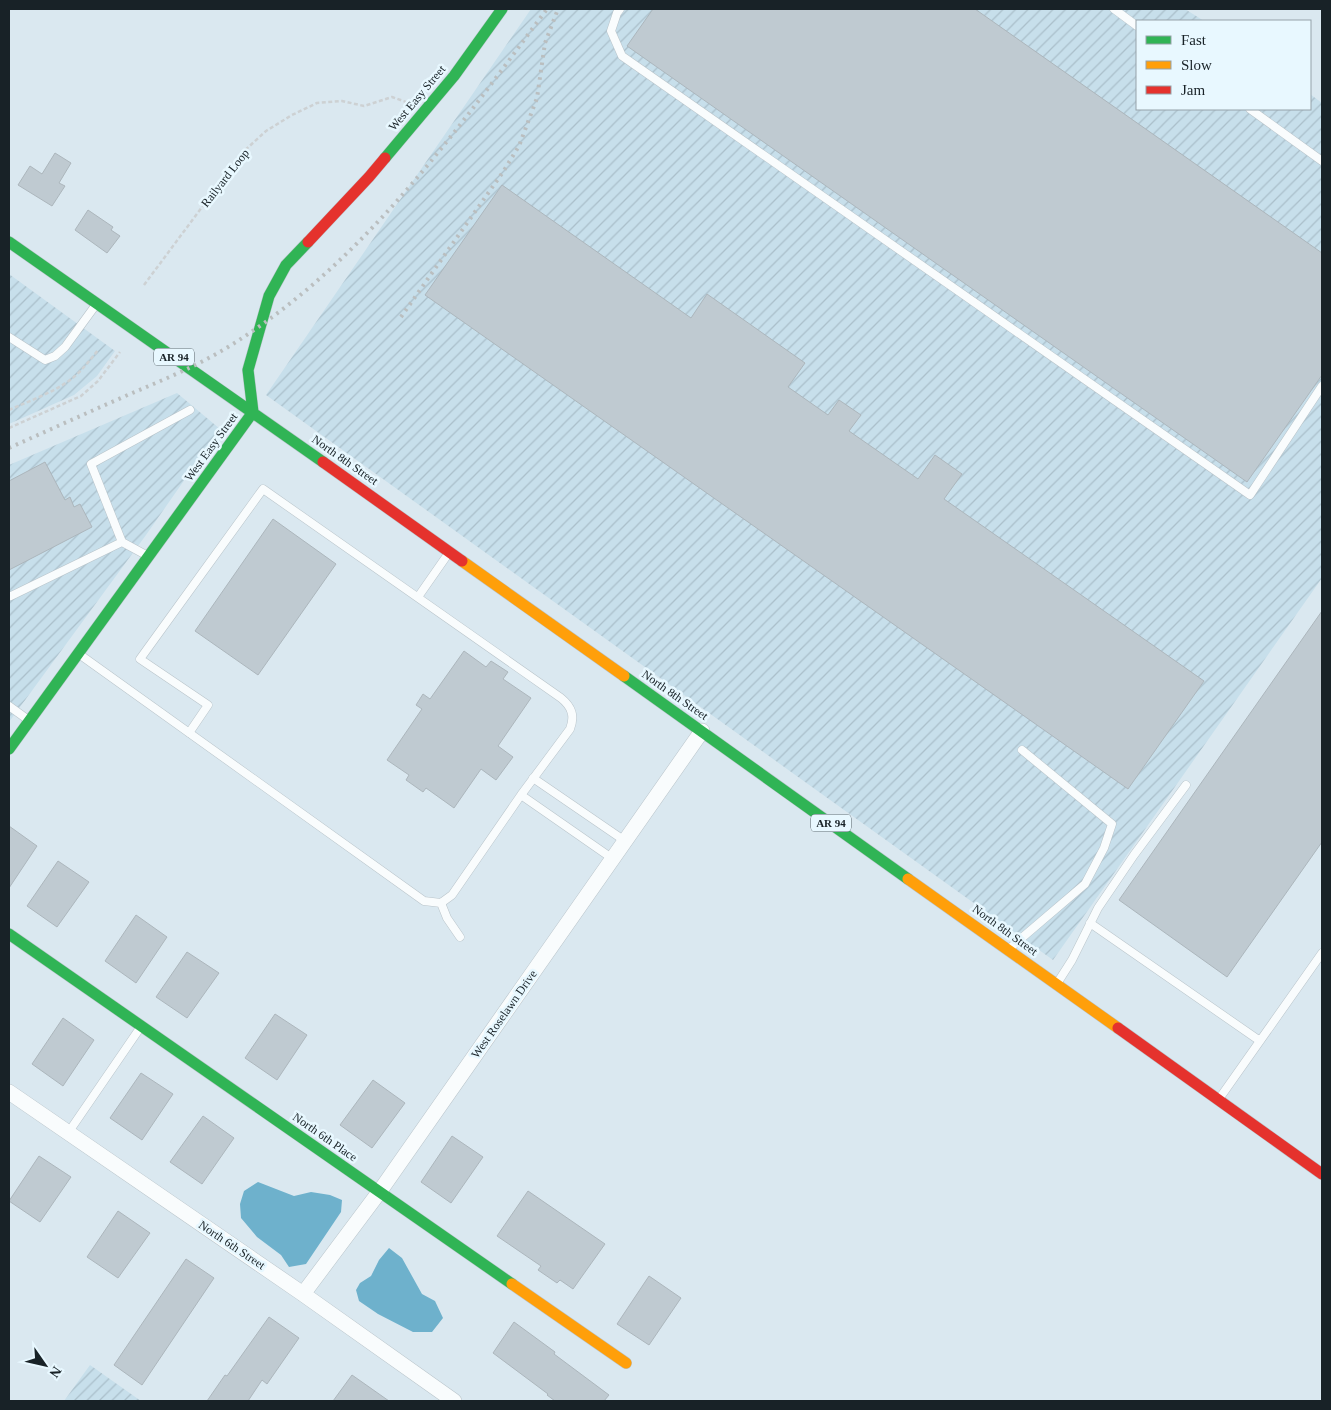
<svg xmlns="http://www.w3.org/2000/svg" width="1331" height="1410" font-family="'Times New Roman',serif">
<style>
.industrial{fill:url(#industrial-furrows)}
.water{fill:#6eb1cc}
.building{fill:#bfcad1;stroke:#acb6bc}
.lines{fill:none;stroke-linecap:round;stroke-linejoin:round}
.lane-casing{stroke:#b9c4ca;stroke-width:9}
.street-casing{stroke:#b9c4ca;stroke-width:16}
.fast-casing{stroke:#b9c4ca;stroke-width:12}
.slow-casing{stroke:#b9c4ca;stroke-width:12}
.jam-casing{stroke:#b9c4ca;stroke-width:12}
.path{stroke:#cdd1d3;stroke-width:2.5;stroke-dasharray:4 2.5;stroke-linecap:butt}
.lane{stroke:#f9fcfd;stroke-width:8}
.street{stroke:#f9fcfd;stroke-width:15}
.fast{stroke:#30b455;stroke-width:11}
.slow{stroke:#ff9f0a;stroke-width:11}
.jam{stroke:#e5322d;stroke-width:11}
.rail{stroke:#babebf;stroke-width:4;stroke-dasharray:2.5 5;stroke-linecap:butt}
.labels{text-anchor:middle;stroke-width:5;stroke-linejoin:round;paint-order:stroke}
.shield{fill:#e8f8ff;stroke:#566268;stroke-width:1}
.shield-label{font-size:11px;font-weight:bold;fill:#182227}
.street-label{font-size:12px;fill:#182227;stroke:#e8f8ff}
</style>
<defs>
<pattern id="industrial-furrows" width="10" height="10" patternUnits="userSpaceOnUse" patternTransform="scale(1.25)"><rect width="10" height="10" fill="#c7dfeb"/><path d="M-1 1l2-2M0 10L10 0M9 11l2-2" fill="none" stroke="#aabfca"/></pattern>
</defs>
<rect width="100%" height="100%" fill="#dae8f0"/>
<!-- industrial -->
<path class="industrial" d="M531,9H1185L1204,21H1137V109H1310V94L1322,103V578L1053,960L266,395Z
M9,274L115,351L97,376L74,395L9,424Z
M177,393L220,429L146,535L9,722V465Z
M90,1365L141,1401H64Z"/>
<!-- water -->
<path class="water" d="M258,1182L294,1196L311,1192L330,1195L342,1200L341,1212L306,1264L289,1267L281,1255L257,1237L241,1218L240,1204L244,1191Z
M389,1248L402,1258L422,1294L435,1301L443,1318L432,1332H413L378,1314L359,1301L356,1290L360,1283L371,1276L379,1260Z"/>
<!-- building -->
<path class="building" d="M653,9H975L1322,253V375L1247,482L627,46Z
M55,153L71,163L59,183L65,186L52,206L18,185L30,166L42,174Z
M502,185L691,318L707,294L805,363L788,387L828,415L839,400L861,415L849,431L918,479L935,455L962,474L944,499L1204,681L1128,789L425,295Z
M88,210L113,227L111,230L120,236L107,253L75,230Z
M45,462L65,500L70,497L74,507L80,504L92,527L9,570V481Z
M273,519L336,564L258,675L195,631Z
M1322,611V842L1227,977L1119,900Z
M464,651L486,667L491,661L508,672L503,679L531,698L498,746L513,757L496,780L481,769L454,808L426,788L423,792L406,780L409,775L387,760L422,709L416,705L423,694L430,699Z
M9,826L37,846L9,888Z
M58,861L89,882L57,927L27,906Z
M136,915L167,937L136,983L105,961Z
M187,952L219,973L187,1018L156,997Z
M275,1014L307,1035L277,1080L245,1058Z
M63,1018L94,1040L63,1086L32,1064Z
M141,1073L173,1094L142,1140L110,1118Z
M373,1080L405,1103L372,1148L340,1125Z
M203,1116L234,1138L202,1184L170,1162Z
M452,1136L483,1157L451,1203L421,1182Z
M39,1156L71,1177L40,1222L9,1201Z
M528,1191L605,1244L573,1289L560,1280L557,1283L538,1270L541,1266L497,1236Z
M118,1211L150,1233L118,1278L87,1257Z
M186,1259L214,1278L142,1385L114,1365Z
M649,1276L681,1298L649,1345L617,1324Z
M269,1317L299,1338L267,1384L262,1380L248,1401H207L225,1375L227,1376Z
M514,1322L555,1352L554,1354L609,1395L604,1401H555L547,1395L548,1394L493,1353Z
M352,1375L389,1401H333Z"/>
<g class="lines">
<defs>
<path id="lane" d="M620,9L617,13L611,31L622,56L1250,495L1322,386
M1114,9L1137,26
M1250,109L1322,161
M9,337L45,360L55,356L65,347L95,306
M146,555L122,542L91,464L190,410
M11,596L122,542
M418,597L448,554
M79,654L424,901L441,903L452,895L521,795L570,729C575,716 572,707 561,698L263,489L140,659L208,705L189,733
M9,706L27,719
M533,778L625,841
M521,795L613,859
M441,903L447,918L460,937
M1090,923L1260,1041
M1010,948L1085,884L1104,848L1112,824L1022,750
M1058,982L1072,960L1098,908L1134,855L1186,785
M1219,1099L1322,953
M68,1133L140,1028"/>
<path id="street" d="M9,1092L303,1294L454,1401
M303,1294L380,1191L702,731"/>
<path id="fast" d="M385,158L454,76L502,9
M9,242L323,462
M624,676L908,879
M9,749L253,412L248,370L269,296L286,265L308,242
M9,934L512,1284"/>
<path id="slow" d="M462,561L624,676
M908,879L1118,1028
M512,1284L626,1363"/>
<path id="jam" d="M308,242L369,177L385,158
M323,462L462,561
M1118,1028L1322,1174"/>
</defs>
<!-- lane casing -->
<use href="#lane" class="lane-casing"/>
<!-- street casing -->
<use href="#street" class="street-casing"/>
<!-- fast casing -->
<use href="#fast" class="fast-casing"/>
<!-- slow casing -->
<use href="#slow" class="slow-casing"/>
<!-- jam casing -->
<use href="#jam" class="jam-casing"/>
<!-- path -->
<path class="path" d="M144,285L243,152L266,131L292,115L317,103L342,101L364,106L392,97L409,103
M9,410C31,400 56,392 75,376C84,368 91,359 98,350
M9,428L81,396L98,381L120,352"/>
<!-- lane -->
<use href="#lane" class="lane"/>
<!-- street -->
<use href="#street" class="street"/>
<!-- fast -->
<use href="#fast" class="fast"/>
<!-- slow -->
<use href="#slow" class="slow"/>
<!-- jam -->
<use href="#jam" class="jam"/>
<!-- rail -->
<path class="rail" d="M401,317L503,172L519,146L537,98L545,43L558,9
M9,448C49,430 89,412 130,394C163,380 197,366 228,347C363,264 455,133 547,9"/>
</g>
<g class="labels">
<!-- shield labels -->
<g class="shield">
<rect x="154" y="348.5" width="40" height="17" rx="4"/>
<rect x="811" y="814.5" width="40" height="17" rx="4"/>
</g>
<g class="shield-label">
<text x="174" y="361">AR 94</text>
<text x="831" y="827">AR 94</text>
</g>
<!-- street labels -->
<g class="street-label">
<text transform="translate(417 98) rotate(-50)" y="4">West Easy Street</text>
<text transform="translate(225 178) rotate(-52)" y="4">Railyard Loop</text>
<text transform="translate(211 447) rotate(-54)" y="4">West Easy Street</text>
<text transform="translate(345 460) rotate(35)" y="4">North 8th Street</text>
<text transform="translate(675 695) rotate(35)" y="4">North 8th Street</text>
<text transform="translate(1005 930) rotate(36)" y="4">North 8th Street</text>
<text transform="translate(504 1014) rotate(-55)" y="4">West Roselawn Drive</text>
<text transform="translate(325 1137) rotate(35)" y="4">North 6th Place</text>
<text transform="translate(232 1245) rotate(34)" y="4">North 6th Street</text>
</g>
</g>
<!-- border -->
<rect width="1331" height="1410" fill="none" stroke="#182227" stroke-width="20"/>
<!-- legend -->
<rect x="1136" y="20" width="175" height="90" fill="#e8f8ff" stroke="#95a2a9"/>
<rect x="1146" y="36" width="25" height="8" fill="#30b455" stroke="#95a2a9"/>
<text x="1181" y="45" font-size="15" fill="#182227">Fast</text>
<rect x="1146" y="61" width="25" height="8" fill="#ff9f0a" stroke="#95a2a9"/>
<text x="1181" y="70" font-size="15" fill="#182227">Slow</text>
<rect x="1146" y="86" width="25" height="8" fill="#e5322d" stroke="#95a2a9"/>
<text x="1181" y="95" font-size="15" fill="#182227">Jam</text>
<!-- north arrow -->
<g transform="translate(45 1365) rotate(124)" stroke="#e8f8ff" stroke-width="4" paint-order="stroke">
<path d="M0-4L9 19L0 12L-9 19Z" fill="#182227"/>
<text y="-8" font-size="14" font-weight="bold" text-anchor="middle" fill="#182227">N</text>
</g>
</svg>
